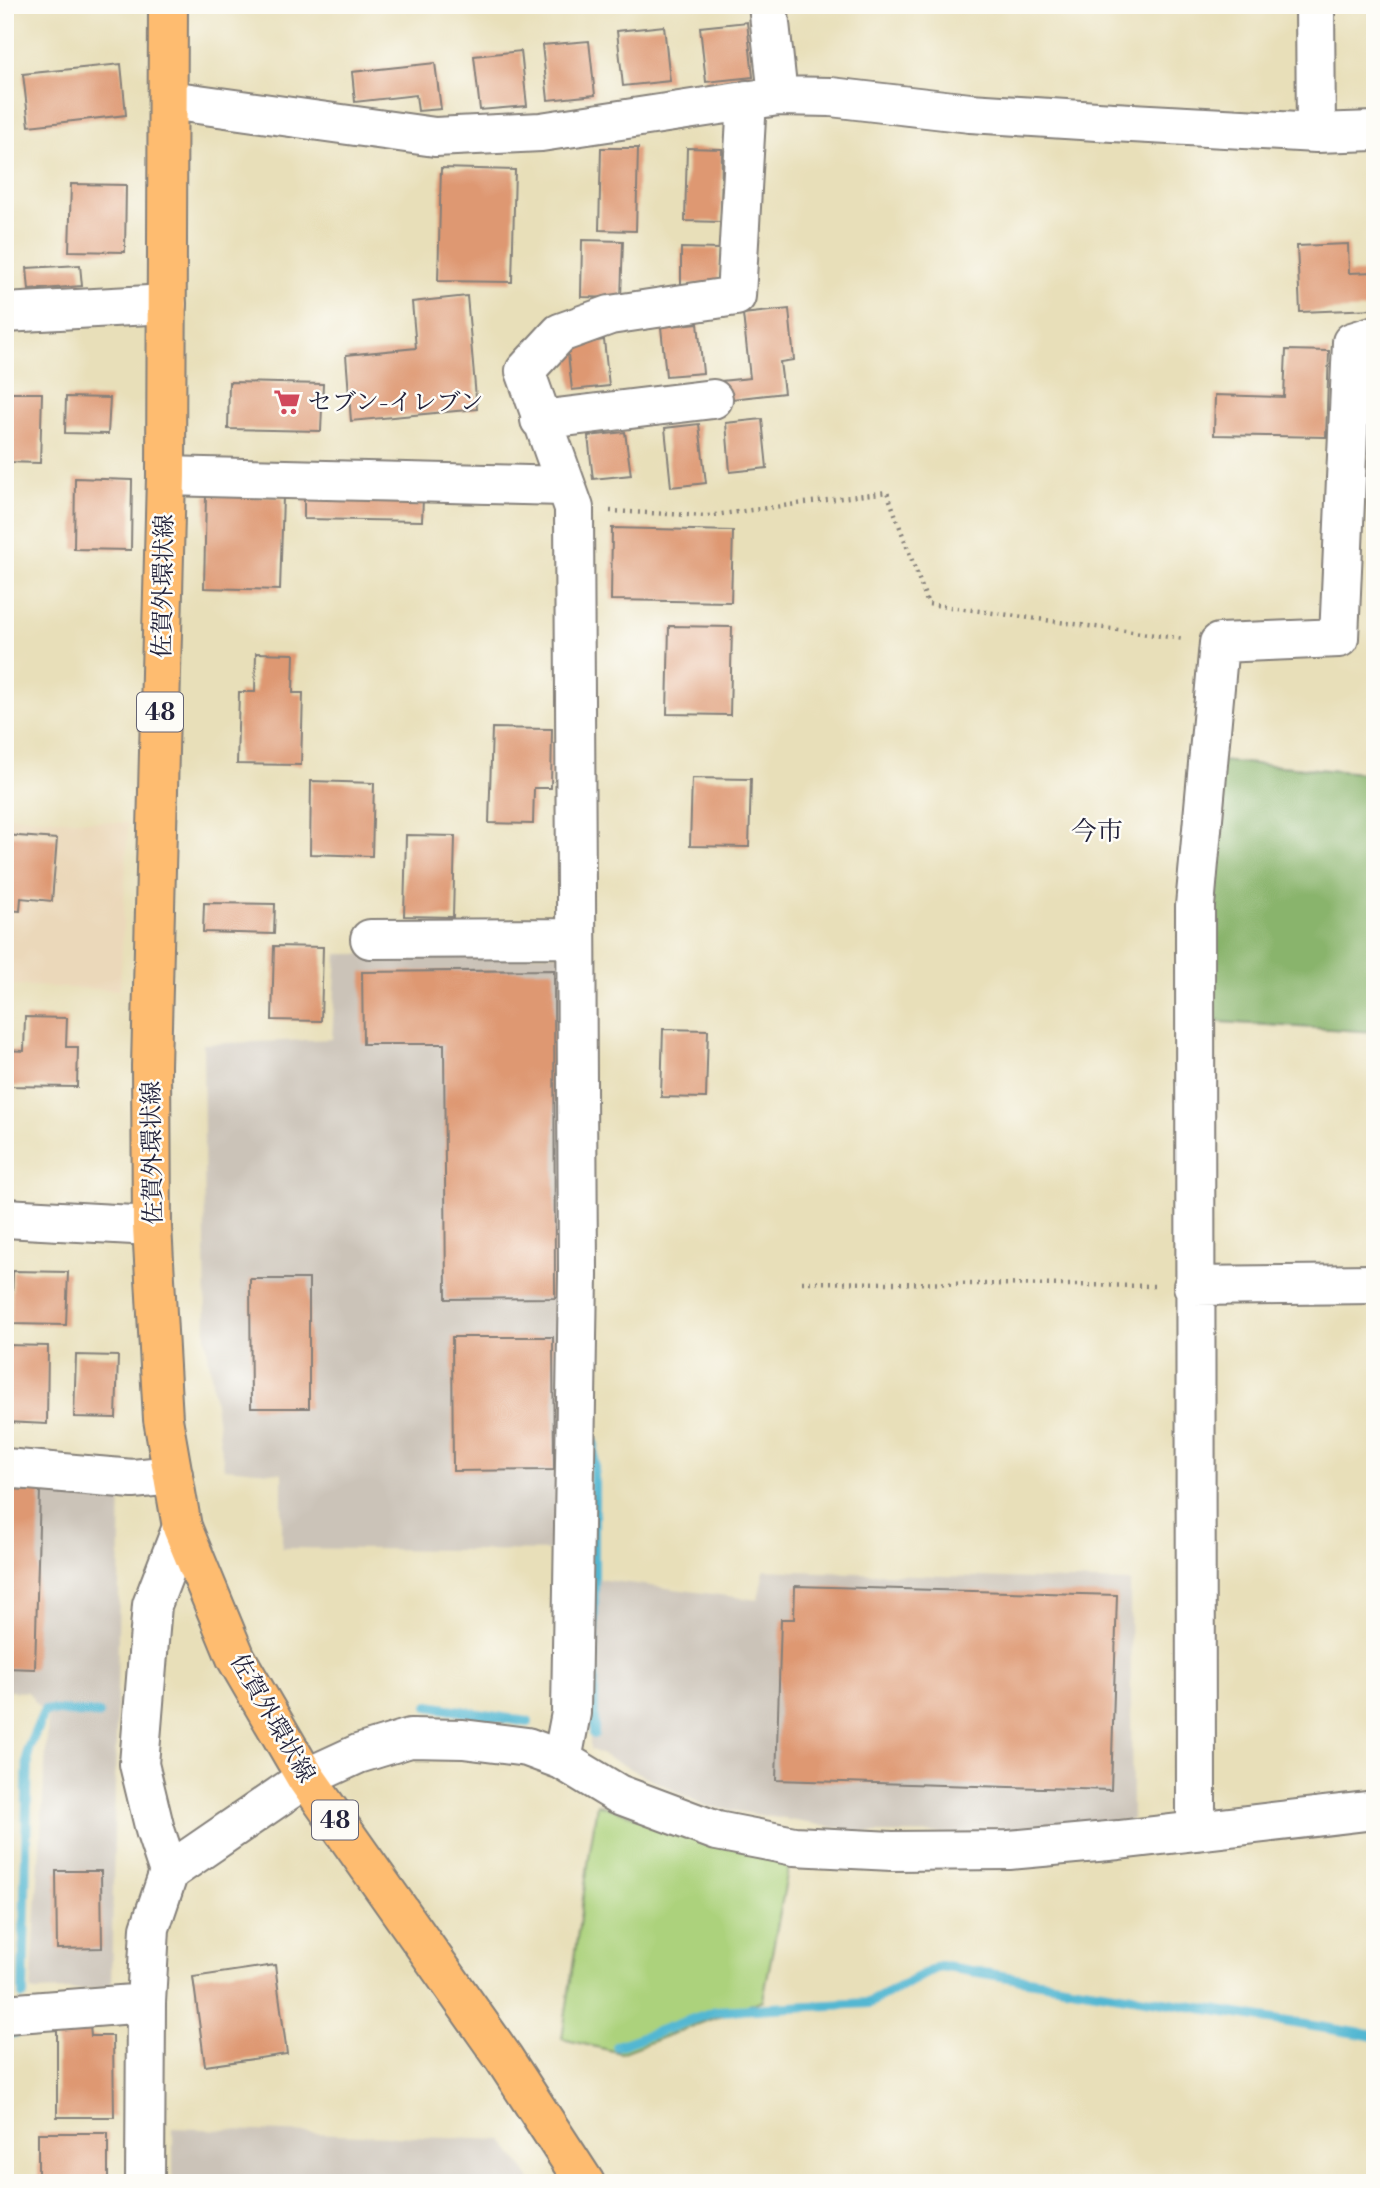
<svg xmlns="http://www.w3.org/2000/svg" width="1380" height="2188" font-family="'Libre Bodoni','Noto Serif JP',serif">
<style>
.built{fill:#ebd8ba}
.industrial{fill:#cbc3b8}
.green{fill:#acd27c;stroke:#677a5c;stroke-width:2}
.forest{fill:#89b46c;stroke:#566b54;stroke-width:2}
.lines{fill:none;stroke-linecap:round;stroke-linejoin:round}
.stream{stroke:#53b7d2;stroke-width:10}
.building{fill:#de9872}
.minor-casing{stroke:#85807a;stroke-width:42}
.major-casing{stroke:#85807a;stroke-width:42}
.path{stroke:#85807a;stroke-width:4.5;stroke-dasharray:2 5;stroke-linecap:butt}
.minor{stroke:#fff;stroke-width:38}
.major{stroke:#febc70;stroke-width:38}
.labels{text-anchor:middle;stroke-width:5;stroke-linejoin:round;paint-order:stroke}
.shield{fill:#fdfcf7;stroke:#646373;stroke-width:2}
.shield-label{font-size:23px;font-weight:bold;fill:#22223b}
.poi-label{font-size:24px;fill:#22223b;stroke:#fdfcf7;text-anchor:start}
.street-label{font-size:24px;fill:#22223b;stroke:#fdfcf7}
.neighbourhood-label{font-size:26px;fill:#22223b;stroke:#fdfcf7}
</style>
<rect width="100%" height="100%" fill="#fdfcf7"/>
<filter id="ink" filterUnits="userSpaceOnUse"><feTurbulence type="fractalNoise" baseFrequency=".0143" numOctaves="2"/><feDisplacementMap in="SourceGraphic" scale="14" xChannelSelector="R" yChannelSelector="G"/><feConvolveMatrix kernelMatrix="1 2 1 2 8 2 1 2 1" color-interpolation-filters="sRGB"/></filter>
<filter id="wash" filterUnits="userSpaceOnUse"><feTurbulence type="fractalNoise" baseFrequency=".00686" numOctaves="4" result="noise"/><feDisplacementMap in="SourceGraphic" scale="28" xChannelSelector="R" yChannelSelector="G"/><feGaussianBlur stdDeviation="1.57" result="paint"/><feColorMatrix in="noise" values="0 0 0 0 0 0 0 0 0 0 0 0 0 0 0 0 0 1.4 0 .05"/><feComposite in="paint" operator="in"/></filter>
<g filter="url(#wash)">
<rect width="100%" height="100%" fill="#e8dfb9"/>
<!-- built -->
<path class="built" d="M5,816L128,823L120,990L5,985Z"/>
<!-- industrial -->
<path class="industrial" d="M337,954H567L561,1551L282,1548V1473L224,1468L206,1339L203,1044L332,1039Z
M5,1478L121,1488L111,1989L31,1991L48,1719L28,1692L5,1691Z
M764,1570L1130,1582L1132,1820L981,1834L867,1833L706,1806L590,1749V1578L758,1600Z
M173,2128L503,2140L533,2183H173Z"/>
<!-- green -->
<path class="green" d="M597,1804L789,1865L763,2000L621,2053L562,2039Z"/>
<!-- forest -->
<path class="forest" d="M1220,761L1375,774V1032L1204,1021Z"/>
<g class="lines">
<!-- stream -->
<path class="stream" d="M429,1706L528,1722
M594,1734V1443
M23,1995L28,1749L45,1710L99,1714
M5,2034L14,2033
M617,2046L716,2011L869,2003L940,1966L1375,2036"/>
</g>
<g id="blocks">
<!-- building -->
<path class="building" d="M747,22L753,77L706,82L700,27Z
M664,26L670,81L623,86L617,31Z
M589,41L595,95L548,100L542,45Z
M521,51L527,106L480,110L474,56Z
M435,63L441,109L418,111L416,95L355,102L352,72Z
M121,64L126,115L29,126L23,74Z
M601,148H638L636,231L599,230Z
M687,148L722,149L721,222L685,221Z
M441,168L515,170L512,282L438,281Z
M71,184L126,185L125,252L69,251Z
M582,240L623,241L621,298L581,297Z
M1348,244L1349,273L1375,272V309L1300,312L1297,246Z
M681,248L719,249L718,285L681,284Z
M80,265L82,286L29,290L27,268Z
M467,296L477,409L351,421L346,355L416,348L412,302Z
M789,309L794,360L780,362L784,393L723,400L721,381L750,378L743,314Z
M698,323L703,373L666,376L661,327Z
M604,340L609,386L572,390L567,345Z
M1286,350L1329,351L1326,437L1214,435L1215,395L1284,397Z
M229,382L323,384L321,431L228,429Z
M5,393H42L40,463L5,462Z
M66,397L110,398L108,434L65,433Z
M762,419L767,468L730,472L726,423Z
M699,424L706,483L671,487L665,428Z
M625,432L631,475L593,479L588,436Z
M75,478L132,480L131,550L74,549Z
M206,495L283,497L280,590L204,588Z
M304,496L423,499L422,521L304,519Z
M612,528L733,531L731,602L611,600Z
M669,626L732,627L730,715L667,714Z
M256,653L294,654L293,693H303L301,765L237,764L239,692H255Z
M492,728L552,729L551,788H534L533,824L489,823Z
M692,778L751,779L749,847L690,846Z
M311,781L374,783L372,856L310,854Z
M5,835L57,839L52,901L21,898L20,911L5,910Z
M406,835L455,836L453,917L404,916Z
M204,903L275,904L274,934L203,932Z
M274,946L323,947L321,1021L272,1020Z
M554,970L555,1298L446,1299L444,1044H363L362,972Z
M25,1017L67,1018L66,1047H78L77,1087L5,1086V1050L24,1051Z
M663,1029L708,1030L706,1098L661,1097Z
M13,1271L68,1272L66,1325L11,1324Z
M250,1279H309V1408H251Z
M452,1337H553L554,1470L453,1471Z
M5,1345L48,1346L47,1424L5,1422Z
M76,1355L118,1356L116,1418L74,1417Z
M5,1489L40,1490L35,1669L5,1668Z
M795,1586L1117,1595L1111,1790L776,1780L781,1619H794Z
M56,1871H101L102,1948L57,1949Z
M275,1965L287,2054L205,2066L193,1977Z
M90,2025L91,2036H113L114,2117H57V2026Z
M38,2133H108V2183H38Z"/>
</g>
</g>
<g filter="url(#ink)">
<use href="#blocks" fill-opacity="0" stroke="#85807a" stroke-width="2"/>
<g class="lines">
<defs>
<path id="minor" d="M768,5L778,96
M1315,5L1316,133
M169,100L435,137L541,132L778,96L831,97L970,113L1113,122L1316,133L1375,131
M5,313L167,304
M540,420L713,399
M166,476L565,486
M370,939L575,938
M5,1218L152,1226
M1193,1286L1375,1284
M5,1468L133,1479L173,1475
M562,1760L571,1713L578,1275L574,508L525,371L560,333L610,315L736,296L747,100
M1196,1831L1195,906L1219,643L1339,638L1352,342L1375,335
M169,1872L155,1830L139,1764L152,1605L182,1527
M5,2014L146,2003
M145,2183L146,2003L150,1928L169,1872L306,1778L358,1754L410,1738L463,1739L527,1747L562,1760L618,1794L717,1831L794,1846L892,1851L1009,1850L1119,1840L1375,1810"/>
<path id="major" d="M168,5L166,476L151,1066L152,1226L163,1419L182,1527L236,1658L306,1778L503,2057L585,2183"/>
</defs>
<!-- minor casing -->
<use href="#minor" class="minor-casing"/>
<!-- major casing -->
<use href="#major" class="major-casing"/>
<!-- path -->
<path class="path" d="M610,511L707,516L887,492L928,604L1184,639
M802,1282L1157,1286"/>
<!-- minor -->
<use href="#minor" class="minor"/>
<!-- major -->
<use href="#major" class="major"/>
</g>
</g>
<!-- icons -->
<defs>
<symbol id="supermarket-bare" viewBox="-9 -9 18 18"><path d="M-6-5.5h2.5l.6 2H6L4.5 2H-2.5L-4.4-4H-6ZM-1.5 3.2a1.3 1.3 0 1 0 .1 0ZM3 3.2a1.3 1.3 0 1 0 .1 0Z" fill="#d1495b" stroke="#fdfcf7" stroke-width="2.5" paint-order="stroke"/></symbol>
</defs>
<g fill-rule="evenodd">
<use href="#supermarket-bare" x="268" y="383" width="38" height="38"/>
</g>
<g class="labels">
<!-- shield labels -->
<g class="shield">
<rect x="137" y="692.5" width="46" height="39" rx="5"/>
<rect x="312" y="1800.5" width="46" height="39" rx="5"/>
</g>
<g class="shield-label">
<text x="160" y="720">48</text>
<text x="335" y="1828">48</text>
</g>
<!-- poi labels -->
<g class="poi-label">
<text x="308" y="410">セブン-イレブン</text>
</g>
<!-- street labels -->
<g class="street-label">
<text transform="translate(163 586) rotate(-89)" y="8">佐賀外環状線</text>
<text transform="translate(152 1153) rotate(-91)" y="8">佐賀外環状線</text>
<text transform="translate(273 1718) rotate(60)" y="8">佐賀外環状線</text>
</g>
<!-- neighbourhood labels -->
<g class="neighbourhood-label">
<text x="1097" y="840">今市</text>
</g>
</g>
<!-- margin -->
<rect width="1380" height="2188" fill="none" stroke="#fdfcf7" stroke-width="28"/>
</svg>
